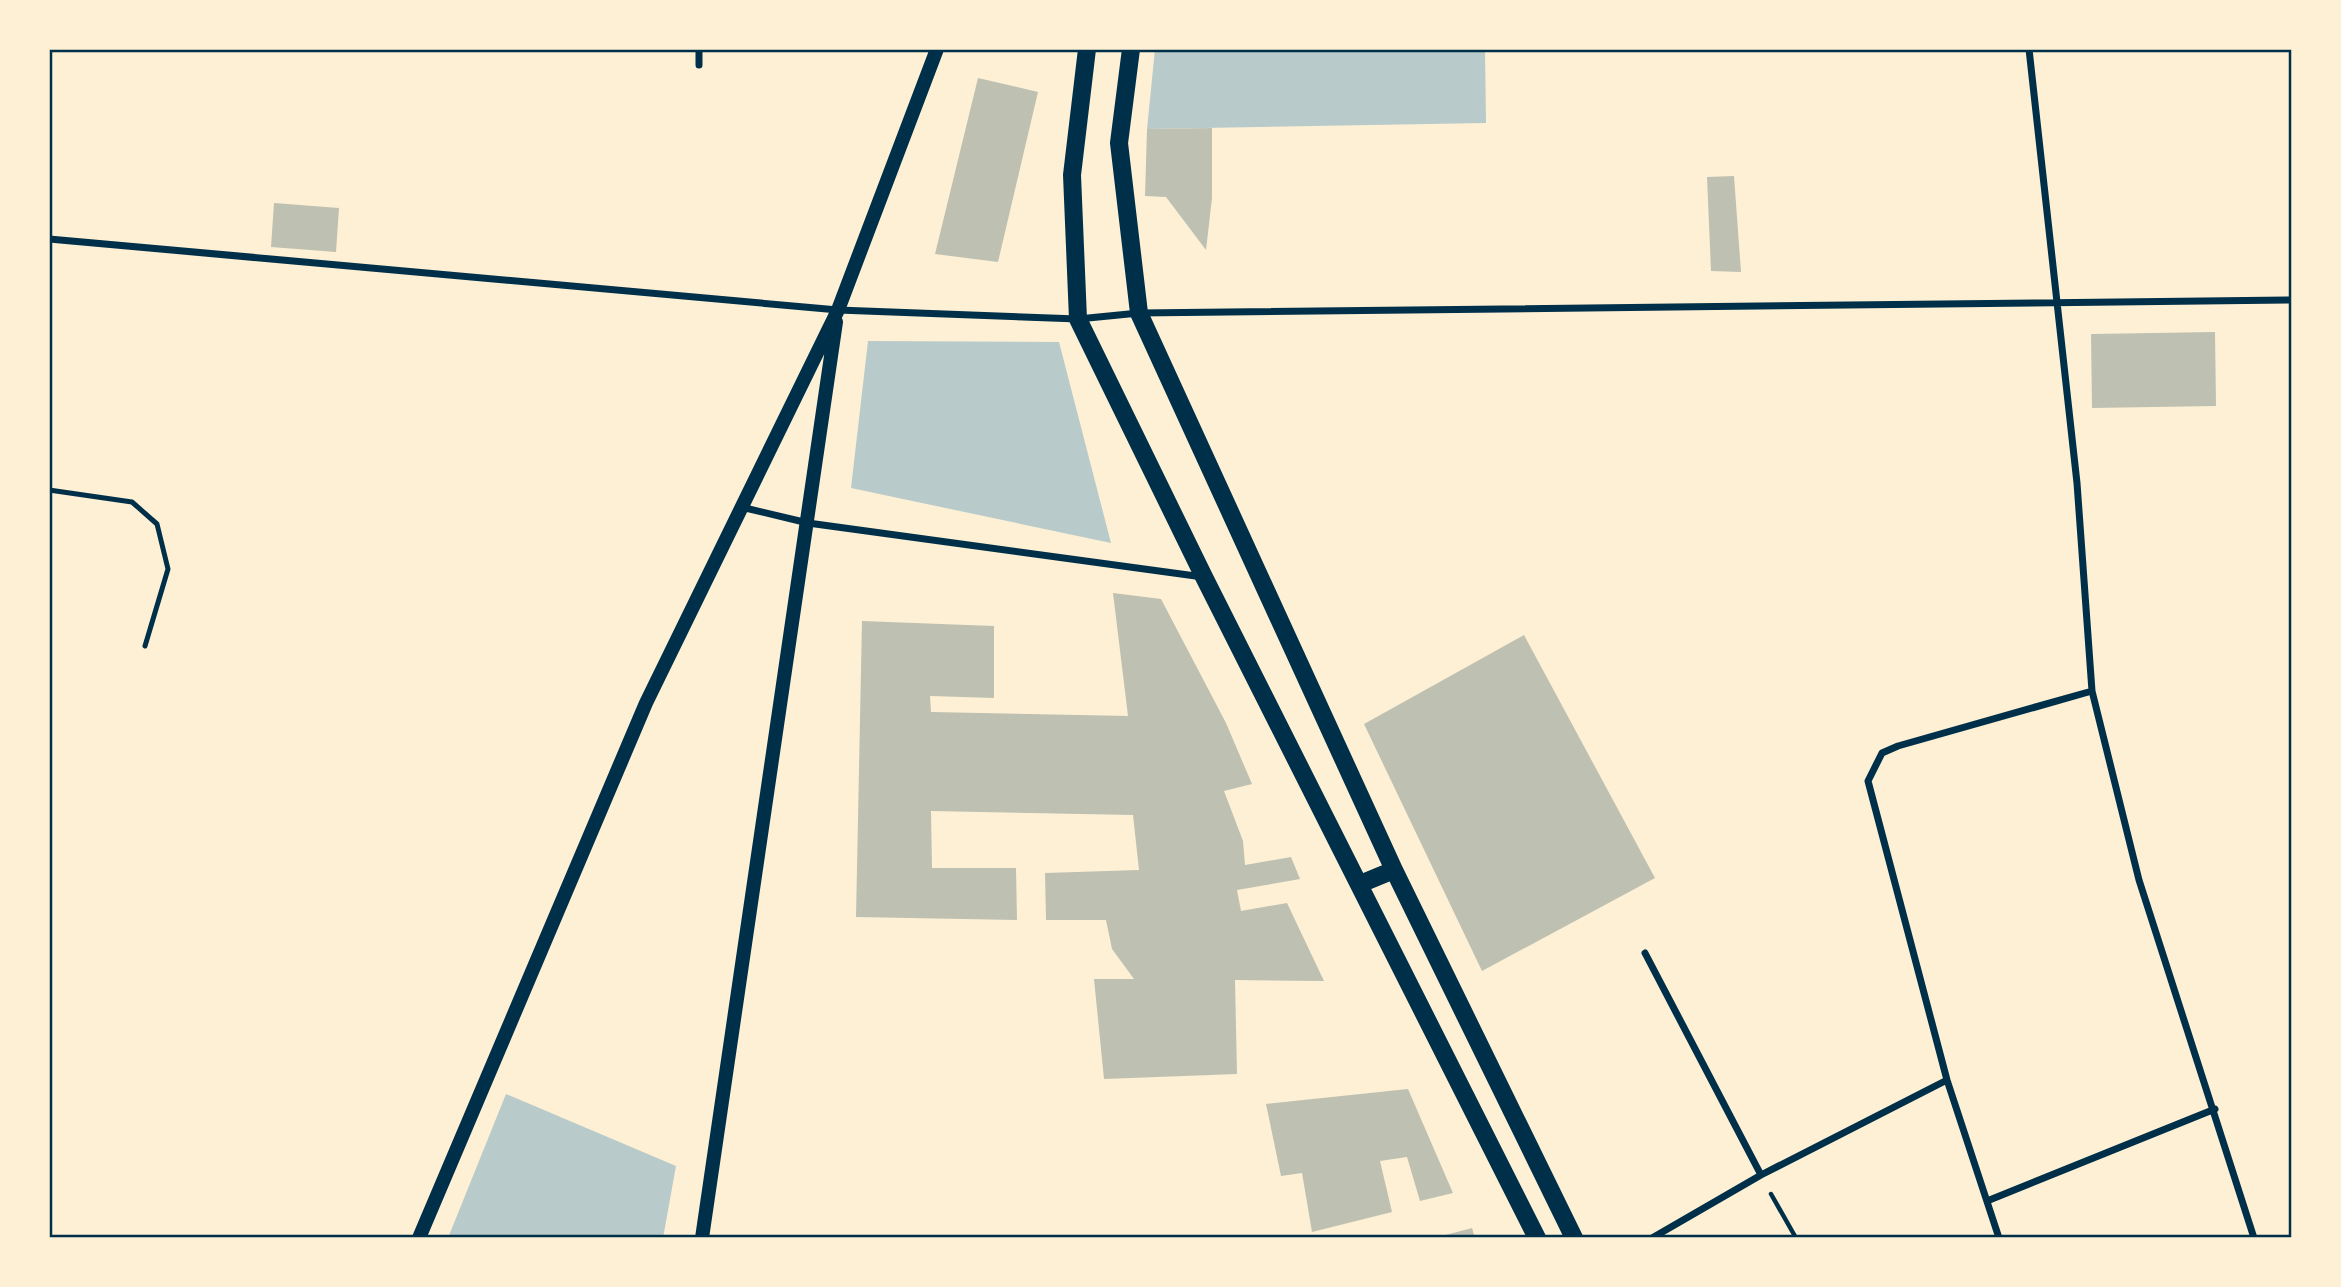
<svg xmlns="http://www.w3.org/2000/svg" width="2341" height="1287" font-family="Figtree,sans-serif">
<style>
.green{fill:#b9caca}
.building{fill:#bec0b2}
.lines{fill:none;stroke-linecap:round;stroke-linejoin:round}
.path{stroke:#003049;stroke-width:4.5}
.service{stroke:#003049;stroke-width:5}
.minor{stroke:#003049;stroke-width:7}
.secondary{stroke:#003049;stroke-width:14}
.primary{stroke:#003049;stroke-width:18}
.neatline{fill:none;stroke:#003049;stroke-width:2.5}
</style>
<rect width="100%" height="100%" fill="#fdf0d5"/>
<!-- green -->
<path class="green" d="M1155,49H1485L1486,123L1147,129Z
M868,341L1059,342L1111,543L851,488Z
M506,1094L676,1166L663,1238H448Z"/>
<!-- building -->
<path class="building" d="M978,78L1038,92L998,262L935,254Z
M1212,128V198L1206,250L1166,197L1145,196L1147,129Z
M1734,176L1741,272L1711,271L1707,177Z
M274,203L339,208L336,252L271,247Z
M2215,332L2216,406L2092,408L2091,334Z
M1113,593L1161,599L1226,723L1252,784L1224,791L1243,841L1245,865L1291,857L1300,879L1237,890L1241,911L1287,903L1324,981L1235,980L1237,1074L1104,1079L1094,979H1134L1112,949L1106,920H1046L1045,873L1139,870L1133,815L931,811L932,868H1016L1017,920L856,917L862,621L994,626V698L930,696L931,712L1128,716Z
M1524,635L1655,878L1482,971L1364,724Z
M1408,1089L1453,1193L1420,1201L1407,1157L1380,1161L1392,1212L1312,1232L1302,1173L1281,1176L1266,1104Z
M1472,1228L1475,1238H1438V1237Z"/>
<g class="lines">
<!-- path -->
<path class="path" d="M1771,1194L1796,1238"/>
<!-- service -->
<path class="service" d="M49,490L132,502L157,524L168,569L145,646"/>
<!-- minor -->
<path class="minor" d="M2029,49L2077,483L2092,691L2139,880L2254,1238
M699,65V49
M49,239L838,310L1078,319L1139,313L2292,300
M741,507L808,523L1203,577
M1645,953L1761,1175
M1987,1201L2215,1109
M1652,1238L1761,1175L1947,1080
M1999,1238L1947,1080L1868,781L1882,753L1898,746L2092,691"/>
<!-- secondary -->
<path class="secondary" d="M419,1238L646,703L838,310L937,49
M702,1238L836,322"/>
<!-- primary -->
<path class="primary" d="M1087,49L1072,175L1078,319L1204,577L1537,1238
M1131,49L1119,143L1139,313L1394,870L1574,1238
M1360,884L1394,870"/>
</g>
<!-- border -->
<rect width="2341" height="1287" fill="none" stroke="#fdf0d5" stroke-width="102"/>
<rect x="51" y="51" width="2239" height="1185" class="neatline"/>
</svg>
